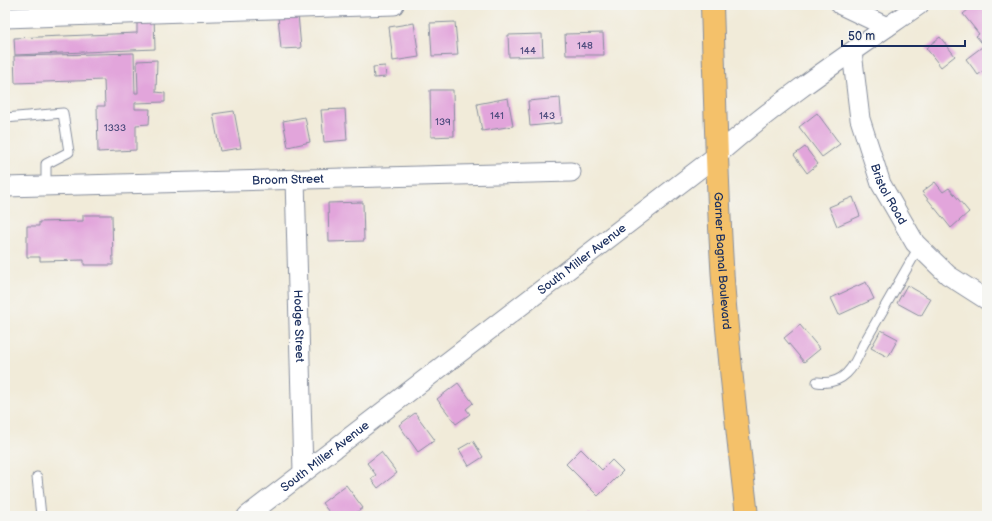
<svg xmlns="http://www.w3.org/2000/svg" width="992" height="521" font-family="'Balsamiq Sans',sans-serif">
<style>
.building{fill:#e2a5db}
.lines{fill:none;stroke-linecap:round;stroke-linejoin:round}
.service-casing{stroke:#868d9c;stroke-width:11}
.minor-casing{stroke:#868d9c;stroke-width:21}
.trunk-casing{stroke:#868d9c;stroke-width:24}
.service{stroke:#fff;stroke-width:9}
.minor{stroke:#fff;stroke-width:19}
.trunk{stroke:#f4c16b;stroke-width:22}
.labels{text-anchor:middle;stroke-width:3;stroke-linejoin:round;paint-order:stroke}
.number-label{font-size:10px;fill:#4d4c7d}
.street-label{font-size:12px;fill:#1b2f5e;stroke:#f6f6f2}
</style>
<rect width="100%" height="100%" fill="#f6f6f2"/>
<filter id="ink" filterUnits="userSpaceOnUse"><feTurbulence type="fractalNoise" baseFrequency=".025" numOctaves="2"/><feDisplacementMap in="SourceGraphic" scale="8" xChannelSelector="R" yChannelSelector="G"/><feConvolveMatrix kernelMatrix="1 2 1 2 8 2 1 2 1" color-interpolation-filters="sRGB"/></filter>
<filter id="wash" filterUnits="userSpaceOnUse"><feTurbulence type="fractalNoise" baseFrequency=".012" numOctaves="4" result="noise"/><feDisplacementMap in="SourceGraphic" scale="16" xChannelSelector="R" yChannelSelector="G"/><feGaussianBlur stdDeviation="0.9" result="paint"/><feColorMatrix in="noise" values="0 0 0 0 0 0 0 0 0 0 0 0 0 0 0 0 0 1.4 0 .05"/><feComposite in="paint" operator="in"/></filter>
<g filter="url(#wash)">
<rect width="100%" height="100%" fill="#f1ebd9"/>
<g id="blocks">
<!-- building -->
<path class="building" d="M29,5H45V6L29,7Z
M974,5H983L987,10V49L976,36L979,34L963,14Z
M298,14L301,48L281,49L278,16Z
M154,16L155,49L15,55L14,38L137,33V17Z
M455,22L458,55L432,56L430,23Z
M414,23L419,57L393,61L389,27Z
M603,33L604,55H566L565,34Z
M542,34L543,56L509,57L508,35Z
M940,37L955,56L941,67L926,48Z
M982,47L987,53V68L978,75L966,59Z
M134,53L135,93H138L137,61L157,60L156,92L165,93V102L135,103V109H150L149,124L136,125V150L98,152L97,106H105L104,80L15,83L14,56Z
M385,66L386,77L374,78L373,67Z
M430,90H453L454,136L431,137Z
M508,98L513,126L482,131L477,104Z
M560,98L562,123L530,126L528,101Z
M345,109L347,140L324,142L321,110Z
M234,111L241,148L220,151L213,114Z
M817,113L840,144L822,157L799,127Z
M305,117L310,142L288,147L283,121Z
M805,147L818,164L807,173L794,155Z
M935,182L943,192L949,188L969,212L951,228L922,192Z
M853,197L860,216L837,226L829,207Z
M363,202L364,241L329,242L328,203Z
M83,215H112L113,265H84V260L40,261V257H27V226H39V222L83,221Z
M866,282L874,299L839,315L831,298Z
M907,285L931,299L921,316L897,303Z
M800,325L820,349L804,362L784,338Z
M881,330L898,339L888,357L871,348Z
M458,383L473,403L466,409L470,414L456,424L437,399Z
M415,413L435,440L418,452L399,425Z
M473,441L483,457L469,466L459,449Z
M581,449L602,470L612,460L623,471L598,496L566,464Z
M381,452L397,473L378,488L371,479L376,475L367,463Z
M346,485L363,508L352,516H332L322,503Z
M588,512L594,516H585Z"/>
</g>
</g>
<g filter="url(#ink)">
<use href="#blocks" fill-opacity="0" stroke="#868d9c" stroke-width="1"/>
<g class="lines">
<defs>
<path id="service" d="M5,118L63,113L69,152L46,164V186
M817,382C843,386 854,368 863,345L919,247
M37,477L41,516"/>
<g id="minor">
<path d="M841,5L887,27"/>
<path d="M5,18L394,5"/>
<path id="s1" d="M852,52L860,119L881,184L915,243L948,275L987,300"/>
<path id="s2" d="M295,179L303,472"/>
<path id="s3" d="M5,187L571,172"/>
<path id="s4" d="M247,516L716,156C779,100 850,53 919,5"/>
</g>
<g id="trunk">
<path id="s5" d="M712,5C715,97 717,189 723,281C729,359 738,438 747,516"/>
</g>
</defs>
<!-- service casing -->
<use href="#service" class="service-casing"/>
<!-- minor casing -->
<use href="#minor" class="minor-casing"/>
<!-- trunk casing -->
<use href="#trunk" class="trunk-casing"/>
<!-- service -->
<use href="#service" class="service"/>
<!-- minor -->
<use href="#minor" class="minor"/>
<!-- trunk -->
<use href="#trunk" class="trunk"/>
</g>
</g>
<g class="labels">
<!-- number labels -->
<g class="number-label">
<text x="585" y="49">148</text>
<text x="528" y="54">144</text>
<text x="497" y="119">141</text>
<text x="547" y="119">143</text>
<text x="443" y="125">139</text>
<text x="115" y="131">1333</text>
</g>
<!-- street labels -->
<g class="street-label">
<text dy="4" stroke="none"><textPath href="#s3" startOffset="283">Broom Street</textPath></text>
<text dy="4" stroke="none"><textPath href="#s1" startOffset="148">Bristol Road</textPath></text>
<text dy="4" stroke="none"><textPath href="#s4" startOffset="422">South Miller Avenue</textPath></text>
<text dy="4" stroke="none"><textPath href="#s5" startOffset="256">Garner Bagnal Boulevard</textPath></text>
<text dy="4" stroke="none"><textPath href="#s2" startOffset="147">Hodge Street</textPath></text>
<text dy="4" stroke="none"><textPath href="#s4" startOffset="98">South Miller Avenue</textPath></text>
</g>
</g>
<!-- margin -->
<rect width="992" height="521" fill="none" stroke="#f6f6f2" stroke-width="20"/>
<!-- scale -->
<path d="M842 40v6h123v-6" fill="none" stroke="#1b2f5e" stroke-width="2"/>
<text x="848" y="40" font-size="12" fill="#1b2f5e" stroke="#f6f6f2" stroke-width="3" paint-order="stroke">50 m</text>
</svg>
